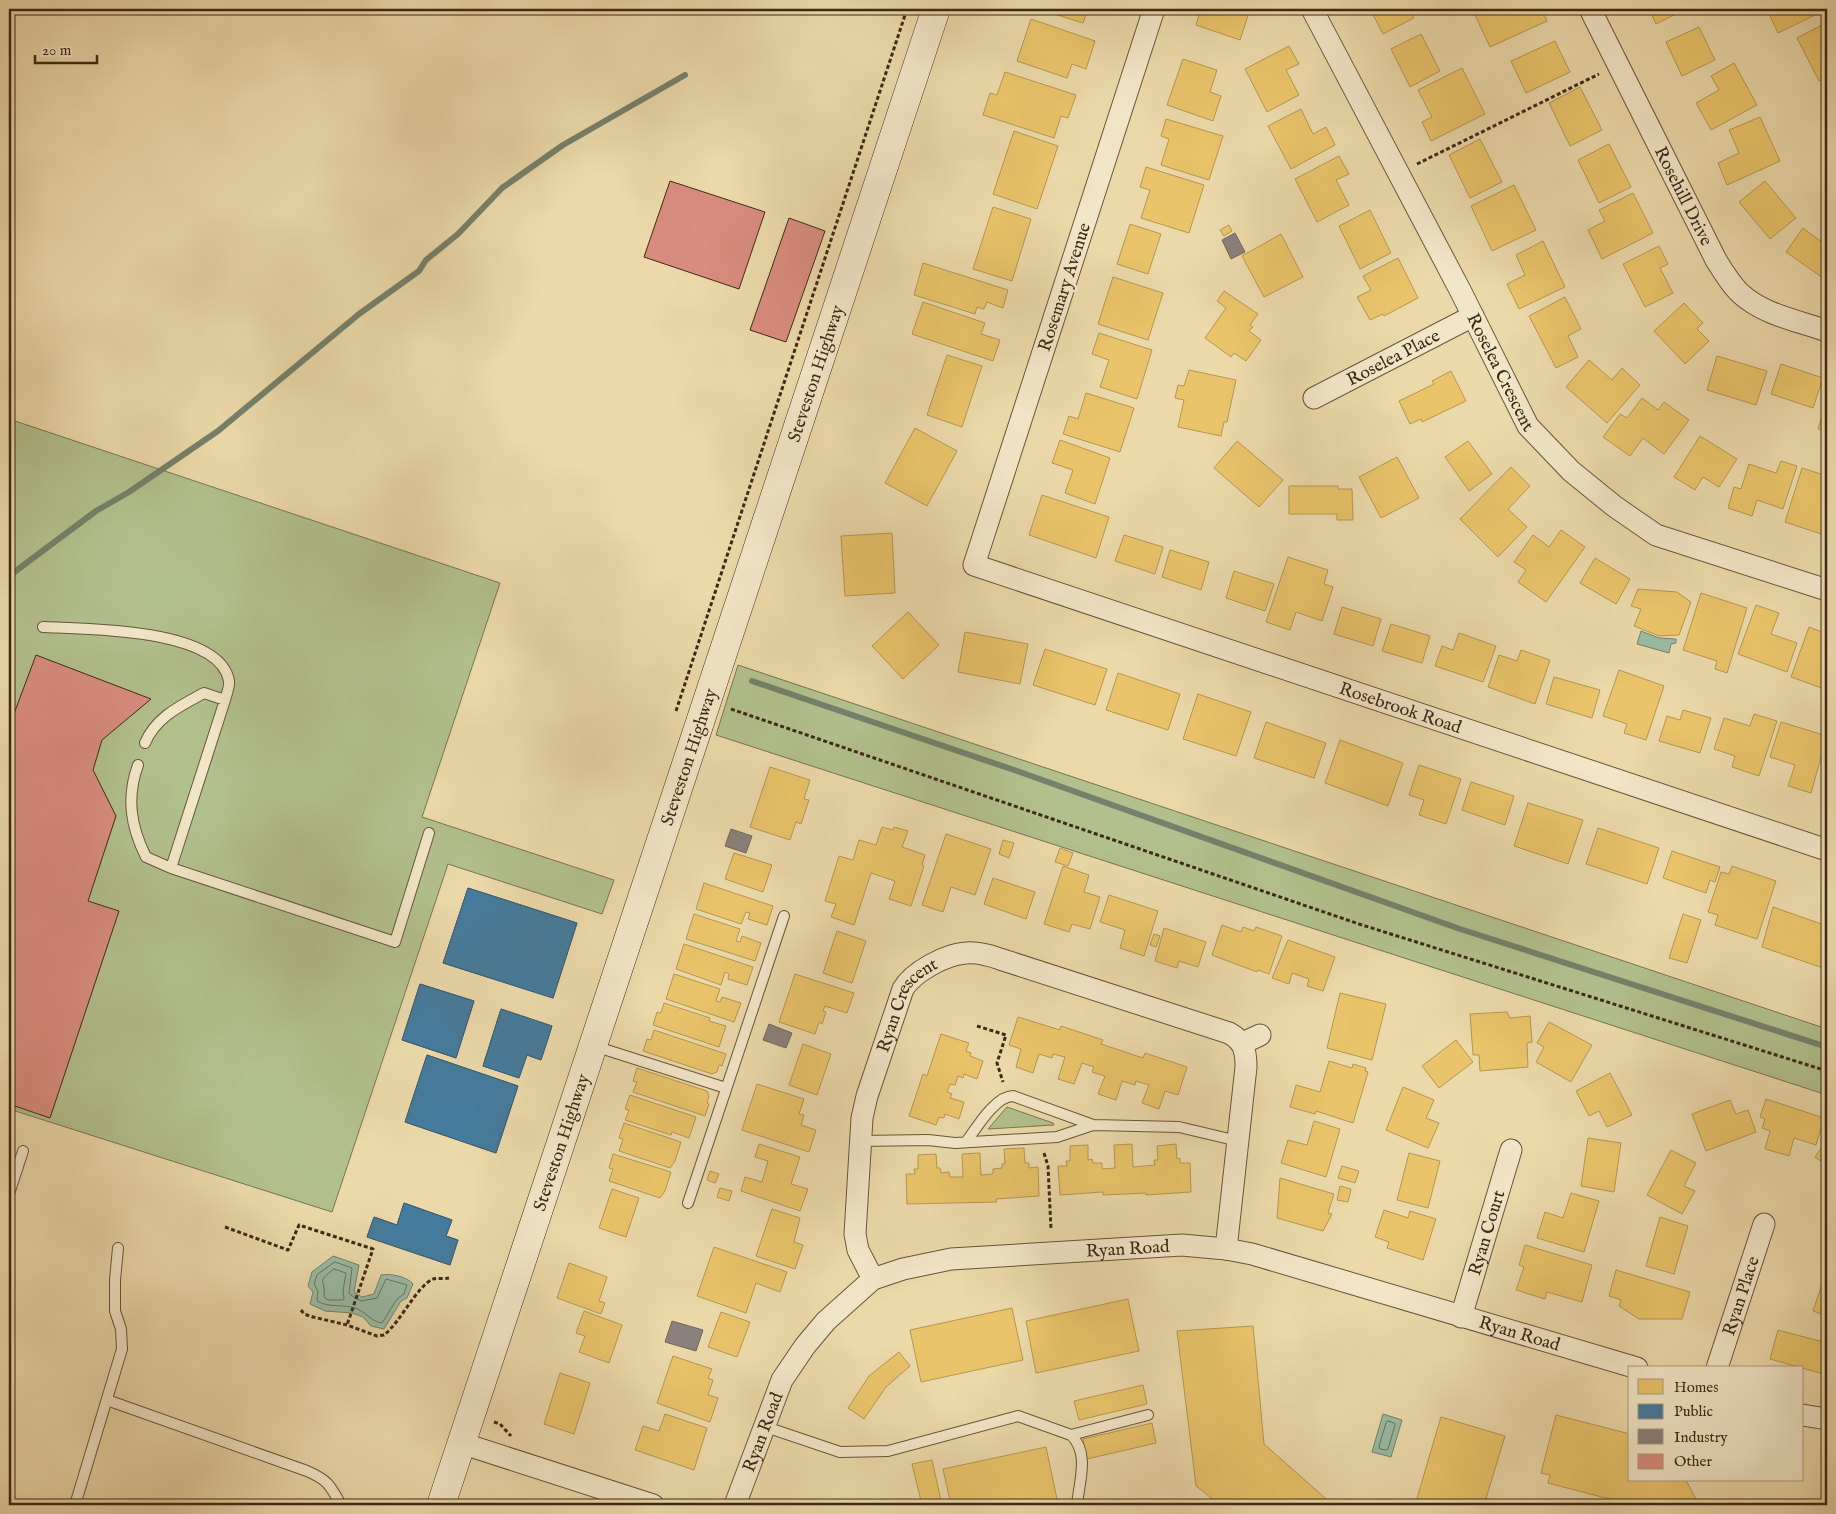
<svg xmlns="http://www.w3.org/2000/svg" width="1836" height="1514" font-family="'IM FELL English',serif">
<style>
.green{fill:#b2c08d;stroke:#787452}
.water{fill:#99bba4;stroke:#74816b}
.homes{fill:#e9c46a;stroke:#b59651}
.public{fill:#457b9d;stroke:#436274}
.industry{fill:#8a817c;stroke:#73675d}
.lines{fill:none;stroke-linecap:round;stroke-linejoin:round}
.shore{stroke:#6b725d;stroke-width:1}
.stream{stroke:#74816b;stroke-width:6}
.building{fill:#d98c80;stroke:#3d2916}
.service-casing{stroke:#68553b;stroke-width:12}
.minor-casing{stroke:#68553b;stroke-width:23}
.secondary-casing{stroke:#3d2916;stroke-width:29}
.path{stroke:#3d2916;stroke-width:3;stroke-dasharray:4 2.5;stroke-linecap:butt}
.service{stroke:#f2e6c8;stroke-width:10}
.minor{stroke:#f2e6c8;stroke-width:21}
.secondary{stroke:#f2e6c8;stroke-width:28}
.labels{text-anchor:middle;stroke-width:5;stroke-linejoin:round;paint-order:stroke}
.street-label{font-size:18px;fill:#3d2916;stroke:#f2e6c8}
</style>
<rect width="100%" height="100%" fill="#ebd9aa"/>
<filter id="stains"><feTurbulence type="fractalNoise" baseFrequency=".004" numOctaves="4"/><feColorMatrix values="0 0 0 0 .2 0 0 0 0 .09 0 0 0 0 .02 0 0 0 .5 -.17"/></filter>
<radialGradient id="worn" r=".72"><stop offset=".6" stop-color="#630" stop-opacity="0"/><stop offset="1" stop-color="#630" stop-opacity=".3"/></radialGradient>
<!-- green -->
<path class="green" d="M9,419L500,583L422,817L614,880L602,914L448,864L332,1212L9,1109Z
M738,665L1827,1029V1095L716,735Z
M1007,1107L1053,1123L1054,1125L988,1129Z"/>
<!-- water -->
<path class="water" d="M1641,631L1659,638L1676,639V643L1671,644L1669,653L1637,644Z
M333,1256L359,1265L354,1292L362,1297L374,1294L381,1275C390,1273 408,1277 413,1284L407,1298L401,1301L384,1329L371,1326L363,1317L352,1313L325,1311L310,1304L313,1292L308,1286L312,1272Z
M1383,1414L1402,1420L1391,1457L1372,1452Z"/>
<!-- homes -->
<path class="homes" d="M1053,9H1088L1083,23L1051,13Z
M1201,9H1250L1240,40L1196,25Z
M1370,9H1409L1414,18L1383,34Z
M1482,9H1542L1547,21L1490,47L1475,15L1483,11Z
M1649,9H1686L1656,24Z
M1767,9H1812L1815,15L1778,33Z
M1031,19L1095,41L1086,69L1072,64L1067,78L1017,61Z
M1824,24L1827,30V77L1819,81L1797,38Z
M1699,27L1715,60L1682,76L1666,42Z
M1421,34L1440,71L1410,87L1391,49Z
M1555,41L1570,72L1526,93L1511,61Z
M1289,46L1299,64L1286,70L1299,95L1267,112L1245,69Z
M1183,59L1217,70L1210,92L1221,96L1213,121L1167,105Z
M1734,63L1757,105L1711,130L1696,103L1719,90L1711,76Z
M1462,68L1485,114L1431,141L1422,122L1432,117L1418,90Z
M1005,72L1076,95L1068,118L1061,116L1054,138L983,115L990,93L997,95Z
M1580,87L1602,130L1570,146L1549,103Z
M1301,109L1313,134L1326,127L1335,145L1291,169L1268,126Z
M1760,117L1780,161L1727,185L1718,163L1739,153L1729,130Z
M1166,119L1223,136L1209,180L1161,165L1169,139L1161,136Z
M1014,131L1058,146L1037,209L993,194Z
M1480,139L1502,182L1470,198L1449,155Z
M1609,144L1631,187L1599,203L1578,160Z
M1339,156L1349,174L1336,180L1349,205L1317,222L1295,179Z
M1146,167L1204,185L1189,233L1141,218L1150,190L1140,187Z
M1765,181L1796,218L1770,239L1739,202Z
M1514,185L1536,230L1492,251L1471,206Z
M1633,193L1653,233L1602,259L1588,230L1605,221L1599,210Z
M993,207L1031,219L1012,281L973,269Z
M1370,210L1391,253L1360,269L1339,226Z
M1130,224L1161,234L1148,274L1117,264Z
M1229,225L1232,231L1224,236L1220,230Z
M1803,228L1827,246V272L1823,278L1786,252Z
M1281,234L1303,277L1264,297L1242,256Z
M1543,241L1565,287L1519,309L1507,284L1525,275L1516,255Z
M1659,246L1668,264L1660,268L1673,293L1645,307L1623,264Z
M1398,258L1418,298L1384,316L1383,314L1370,320L1357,297L1371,290L1363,276Z
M923,263L1008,290L1003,308L987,302L984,309L977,307L975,314L914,295Z
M1113,277L1163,293L1148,340L1098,324Z
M1224,291L1258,314L1250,325L1253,327L1249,331L1261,340L1246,361L1234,353L1231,357L1205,338L1226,308L1217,301Z
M1565,297L1581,329L1568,336L1578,357L1556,368L1529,316Z
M923,302L985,323L981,334L1000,340L993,361L912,334Z
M1684,303L1703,323L1697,329L1709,341L1685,364L1654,331Z
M1099,333L1152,350L1137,399L1100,387L1109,360L1092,354Z
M947,355L982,366L962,427L927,415Z
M1717,356L1767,371L1756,405L1707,390Z
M1589,360L1612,380L1622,368L1640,385L1607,423L1566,387Z
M1781,364L1823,378L1813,408L1771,394Z
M1189,370L1236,380L1227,422H1224L1221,436L1178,427L1184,400L1175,398L1178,385L1184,386Z
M1451,371L1466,401L1422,422L1421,419L1410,424L1399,401L1434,384L1432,381Z
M1086,393L1134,408L1120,452L1063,434L1069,416L1078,419Z
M1642,398L1658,410L1664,402L1689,420L1664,454L1643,438L1630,456L1603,437L1620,414L1627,418Z
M1827,399V432L1818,429Z
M915,428L957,451L927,506L885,483Z
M1700,436L1737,459L1719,487L1703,477L1695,490L1674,477Z
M1060,440L1110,458L1095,504L1065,493L1073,470L1052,463Z
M1237,441L1283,480L1259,507L1214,468Z
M1468,441L1492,474L1469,491L1445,457Z
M1397,457L1419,498L1381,518L1359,477Z
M1781,461L1797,466L1783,509L1757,500L1752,516L1728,508L1734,487L1741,489L1749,464L1776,473Z
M1511,467L1530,486L1508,509L1527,527L1498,557L1460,519Z
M1802,468L1827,476V536L1785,522Z
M1289,486H1338V489H1352L1353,520H1337V514H1289Z
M1042,495L1109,517L1096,558L1029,535Z
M1561,530L1585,547L1546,602L1518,582L1526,570L1514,562L1533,535L1549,547Z
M892,533L895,593L845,596L841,536Z
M1124,535L1163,547L1155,574L1115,561Z
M1170,550L1209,562L1201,590L1162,577Z
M1288,557L1328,570L1324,584L1333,587L1322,621L1296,612L1290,630L1266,622Z
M1595,558L1630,579L1616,604L1580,583Z
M1234,571L1274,584L1265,611L1226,598Z
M1638,589L1677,592L1691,602L1679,635L1659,636L1634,626L1641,609L1631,606Z
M1701,593L1747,608L1727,673L1715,669L1717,661L1683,650Z
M1756,605L1779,613L1771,634L1797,643L1787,672L1738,654Z
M1342,607L1381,619L1373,646L1334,634Z
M908,612L939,645L903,679L872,646Z
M1391,624L1430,636L1422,663L1382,651Z
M1809,627L1827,634V648L1824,657L1827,658V690L1791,677Z
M965,632L1028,644L1020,684L958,672Z
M1459,633L1496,646L1483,682L1435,666L1442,646L1453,650Z
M1045,649L1107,669L1095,705L1033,685Z
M1521,650L1550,660L1535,704L1488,687L1499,655L1517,661Z
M1619,670L1664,686L1646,740L1624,733L1627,724L1603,716Z
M1118,673L1180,694L1168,730L1106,710Z
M1554,677L1600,690L1592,718L1546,704Z
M1198,694L1251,712L1236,756L1183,739Z
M1683,710L1711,718L1700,753L1659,741L1667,716L1680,720Z
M1754,714L1777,721L1759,776L1732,767L1735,756L1714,749L1724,718L1750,726Z
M1266,722L1326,743L1314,778L1254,758Z
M1781,722L1827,736L1811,793L1788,786L1795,765L1770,757Z
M1340,740L1403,763L1388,806L1325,783Z
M1419,765L1461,779L1446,824L1419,815L1424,800L1409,795Z
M770,767L810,780L804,799L809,800L801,824L796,822L790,840L750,827Z
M1827,780V803L1821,800Z
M1471,782L1514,796L1505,825L1462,810Z
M1528,803L1583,820L1568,864L1514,846Z
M882,827L893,830L894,827L908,831L902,847L925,855L922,865L924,866L911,906L889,899L895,881L871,873L854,925L831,917L836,904L825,901L839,856L853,860L859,840L876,845Z
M1598,828L1659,848L1647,884L1586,864Z
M946,834L991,849L975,895L951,887L943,912L922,905Z
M1003,840L1014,843L1009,858L999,854Z
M1060,848L1073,853L1068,866L1055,862Z
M1672,851L1720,867L1715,882L1710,880L1706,893L1663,878Z
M734,853L772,865L763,892L725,879Z
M1063,866L1089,875L1084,892L1100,897L1090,929L1072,924L1069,932L1044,924Z
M1732,866L1776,881L1757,939L1715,925L1718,915L1708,912L1721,872L1729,874Z
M993,878L1035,892L1026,919L984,904Z
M704,883L773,906L767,925L748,919L750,913L746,912L741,924L696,909Z
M1109,895L1158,911L1144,956L1120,948L1125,930L1100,922Z
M1773,907L1827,926V956L1823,968L1762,947Z
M694,914L740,929L736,941L740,942L742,936L761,943L755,961L686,939Z
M1683,914L1701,920L1687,963L1669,958Z
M1222,925L1241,932L1243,927L1254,931L1256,927L1282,936L1269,974L1258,970L1257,972L1212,955Z
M1164,928L1206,942L1198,967L1179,961L1177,968L1155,961Z
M837,931L866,941L852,983L823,973Z
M1154,934L1160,936L1156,947L1150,945Z
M1288,940L1335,957L1323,991L1307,986L1309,979L1292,973L1289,984L1272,978Z
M684,944L753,967L747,985L728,979L729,974L725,972L721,985L676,969Z
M674,974L720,989L716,1001L720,1002L722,997L741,1003L734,1022L666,999Z
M795,974L854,993L847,1013L825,1006L823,1011L826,1012L822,1024L819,1022L815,1034L779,1022Z
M1340,993L1386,1004L1372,1060L1327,1048Z
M664,1003L710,1018L709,1021L726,1026L719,1047L653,1025L657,1012L661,1013Z
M1507,1012L1510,1018L1530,1016L1532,1042L1527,1043L1528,1067L1480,1071L1479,1055H1473L1470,1014Z
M1018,1017L1060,1030L1061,1026L1103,1040L1101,1044L1143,1058L1145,1053L1187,1067L1178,1095L1165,1091L1159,1109L1142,1103L1149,1085L1136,1081L1135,1085L1122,1081L1116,1100L1098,1094L1105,1076L1092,1072L1094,1067L1082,1063L1074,1084L1058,1079L1065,1057L1053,1054L1052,1058L1039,1054L1033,1073L1016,1067L1021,1049L1009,1045Z
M1549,1022L1592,1045L1571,1082L1536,1062L1544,1047L1537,1043Z
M654,1030L726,1054L722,1066L719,1065L717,1072L712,1074L643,1051L647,1039L651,1040Z
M941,1034L969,1043L966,1051L971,1053L970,1056L983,1061L977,1079L964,1074L963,1078L958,1076L955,1085L950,1084L947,1092L952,1094L950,1098L964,1102L959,1119L945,1114L944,1118L939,1117L936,1125L909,1116L923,1074L927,1076Z
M1456,1040L1473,1062L1439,1088L1422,1066Z
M803,1044L831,1054L817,1095L789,1085Z
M1329,1061L1352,1068L1353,1064L1366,1068L1365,1071L1368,1072L1353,1123L1316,1111L1315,1114L1290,1107L1296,1085L1320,1092Z
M637,1068L707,1091L709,1096L707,1103L709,1104L705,1116L633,1092L637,1082L633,1081Z
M1610,1073L1632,1115L1607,1127L1599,1111L1589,1116L1576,1091Z
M757,1084L804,1099L799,1114L804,1115L801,1125L816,1130L809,1152L742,1130Z
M1403,1087L1434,1100L1426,1118L1439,1123L1428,1148L1386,1130Z
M630,1095L696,1117L689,1138L672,1132L671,1135L625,1120L629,1110L625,1109Z
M1766,1099L1824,1118L1816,1145L1794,1138L1789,1156L1765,1149L1770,1131L1762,1128L1765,1119L1760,1117Z
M1730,1100L1736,1114L1748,1110L1756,1132L1706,1151L1692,1114Z
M1314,1121L1340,1129L1326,1177L1281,1163L1288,1140L1307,1145Z
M624,1123L681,1142L675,1161L670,1168L619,1151L623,1139L619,1138Z
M1588,1138L1621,1143L1614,1192L1581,1186Z
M1827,1139V1166L1815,1157Z
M759,1144L800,1157L791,1184L808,1189L800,1211L741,1191L745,1177L762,1182L768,1161L755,1157Z
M1132,1144L1133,1167L1155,1165L1154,1160H1158L1157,1146L1176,1144L1177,1159L1180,1158V1163H1190L1191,1192L1146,1195V1193L1103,1195V1192L1060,1195L1058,1166H1067L1066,1161H1070V1146L1088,1145V1160L1092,1159L1093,1163H1102V1169L1115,1168L1114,1145Z
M1024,1148L1025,1163H1029V1168L1038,1167L1039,1196L996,1199L997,1202L907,1204L906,1174H915L914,1169H918V1155L936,1154L937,1168H940L941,1173L949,1172L950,1177H963L962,1154L980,1153L981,1175L993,1174V1169L1002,1168V1164H1005L1004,1149Z
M1671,1150L1696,1163L1684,1186L1695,1191L1682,1214L1647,1195Z
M1409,1153L1440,1161L1428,1208L1397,1200Z
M613,1154L671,1172L665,1191L660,1198L609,1181L613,1169L609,1168Z
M1342,1166L1359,1171L1355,1183L1338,1178Z
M710,1171L719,1174L715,1183L707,1180Z
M1280,1178L1334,1194L1328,1213L1332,1214L1323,1231L1277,1218Z
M1340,1186L1351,1189L1348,1202L1337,1200Z
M720,1188L732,1191L729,1201L717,1197Z
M612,1189L639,1198L626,1237L599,1228Z
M1571,1193L1599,1201L1584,1252L1537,1238L1545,1212L1563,1218Z
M772,1209L800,1218L794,1242L803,1245L795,1269L756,1256Z
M1384,1210L1408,1218L1410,1211L1436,1219L1423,1260L1387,1248L1389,1242L1375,1237Z
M1660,1217L1688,1226L1674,1274L1646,1266Z
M1525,1245L1592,1265L1582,1302L1547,1292L1545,1299L1516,1290L1524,1267L1519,1265Z
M714,1247L787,1272L780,1292L756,1283L746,1313L697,1296Z
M569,1263L607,1277L599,1301L605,1303L601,1314L557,1298Z
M1827,1269V1316L1813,1311Z
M1616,1270L1690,1292L1682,1319H1639L1619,1306L1621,1300L1609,1296Z
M1128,1299L1139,1351L1036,1373L1026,1321Z
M1012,1308L1023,1360L921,1382L910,1330Z
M584,1311L622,1325L609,1363L579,1352L585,1336L576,1333Z
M721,1312L750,1322L737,1357L708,1347Z
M1253,1326L1264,1444L1333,1505H1220L1196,1486L1177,1331Z
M1778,1330L1827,1343V1375L1770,1359Z
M899,1352L910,1366L886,1387L864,1419L848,1408L869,1376Z
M673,1356L712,1369L708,1378L713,1380L708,1395L718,1398L710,1422L657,1403Z
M560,1373L590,1383L574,1434L544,1424Z
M1143,1385L1147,1404L1079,1420L1074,1401Z
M665,1414L707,1428L694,1470L635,1450L643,1426L659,1431Z
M1556,1415L1630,1434V1480H1686L1699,1505H1623L1621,1502L1548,1483L1550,1475L1541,1473Z
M1441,1417L1505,1436L1484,1505H1415Z
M1152,1423L1156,1443L1087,1459L1083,1439Z
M1046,1447L1057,1499L1028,1505H951L943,1469Z
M932,1460L942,1505H922L912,1464Z
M1157,1499L1158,1505H1131Z"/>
<!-- public -->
<path class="public" d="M468,888L577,923L553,998L443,963Z
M468,888L577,923L553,998L443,963Z
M420,984L474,1001L456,1058L402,1040Z
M420,984L474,1001L456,1058L402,1040Z
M501,1009L552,1026L541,1060L527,1055L519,1078L483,1066Z
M501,1009L552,1026L541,1060L527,1055L519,1078L483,1066Z
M427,1055L518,1086L496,1153L405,1122Z
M427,1055L518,1086L496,1153L405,1122Z
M404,1203L452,1220L446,1236L458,1240L450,1265L367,1237L374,1217L397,1225Z
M404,1203L452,1220L446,1236L458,1240L450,1265L367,1237L374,1217L397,1225Z"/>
<!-- industry -->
<path class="industry" d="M1235,233L1245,252L1231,259L1222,240Z
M731,829L752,836L746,853L725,846Z
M769,1024L792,1033L786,1048L763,1040Z
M672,1321L703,1330L696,1351L665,1342Z"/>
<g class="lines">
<!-- shore -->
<path class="shore" d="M335,1262L352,1268L349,1293L352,1296L361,1301L377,1298L386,1279L407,1285L404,1294L397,1299L382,1323C371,1322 367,1312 355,1308C342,1304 329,1308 317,1301L318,1291L314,1284L317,1275Z
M334,1269L346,1273L343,1291L344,1298L343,1300H328L324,1297C326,1279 315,1283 334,1269Z
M1388,1421L1394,1423L1395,1425L1388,1449L1386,1450L1380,1449L1379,1446L1386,1423Z"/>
<!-- stream -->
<path class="stream" d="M9,576L96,511L129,492L218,431L359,314L419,271L426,260L458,234L502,188L563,145L685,75
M752,681L1017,771L1460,929L1827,1047"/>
</g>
<!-- building -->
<path class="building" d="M670,181L765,212L739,289L644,257Z
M789,218L825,231L786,342L750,330Z
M36,655L151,699L102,740L93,770L116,816L88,901L119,911L50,1118L9,1104V727Z"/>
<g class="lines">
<defs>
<path id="service" d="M43,627C85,629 220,628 229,681C230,687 226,695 225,700
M145,743C156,717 180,706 204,693L225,700L171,868L395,942L429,833
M138,765C126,798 131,827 146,857L171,868
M594,1046L726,1088
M860,1141L928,1140L955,1143L1057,1137L1093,1125L1179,1127L1238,1141
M966,1142C976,1129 995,1096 1013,1096L1093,1125
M9,1194L23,1151
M688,1203L784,916
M107,1400L307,1471C328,1480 330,1485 341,1505
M763,1426L840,1452L888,1451L1018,1416L1071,1435L1148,1415
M1071,1435C1090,1453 1079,1482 1077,1505
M75,1505L122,1349L121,1329L115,1311V1280L118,1248"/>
<g id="minor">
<path id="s1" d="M1154,9L974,565L1827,850"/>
<path id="s2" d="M1312,9L1460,290L1528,426L1571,471L1614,506L1656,535L1827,590"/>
<path id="s3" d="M1590,9L1716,260C1723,271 1731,285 1741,294C1764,315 1799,321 1827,331"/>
<path id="s4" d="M1314,398L1473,316"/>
<path d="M1243,1043L1260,1035"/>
<path id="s5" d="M873,1279L858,1250L855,1234L862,1118L867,1096L903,989C913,972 946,954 966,953C977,952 989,955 1000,959L1229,1033C1244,1041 1246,1051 1246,1067L1226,1249"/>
<path id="s6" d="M1461,1317L1511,1150"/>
<path id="s7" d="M1717,1368L1764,1224"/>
<path d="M1802,1415L1827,1419"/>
<path d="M461,1443L653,1505"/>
<path id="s8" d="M735,1505L782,1380L805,1346L826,1321L873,1279L903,1269L951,1259L1182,1245L1226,1249L1252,1254L1637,1368"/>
</g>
<g id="secondary">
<path id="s9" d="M441,1505L936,9"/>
</g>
</defs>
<!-- service casing -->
<use href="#service" class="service-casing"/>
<!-- minor casing -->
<use href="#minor" class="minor-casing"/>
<!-- secondary casing -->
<use href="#secondary" class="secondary-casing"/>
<!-- path -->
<path class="path" d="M1417,164L1599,74
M731,709L1359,924L1827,1071
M676,711L907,9
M977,1026L1006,1035L997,1063L1003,1082
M1044,1153L1048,1166L1051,1229
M225,1227L288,1250L299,1225L373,1249L347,1325
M301,1310L304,1314L313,1317L347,1325L377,1336L384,1335C400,1323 416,1287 433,1279C437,1278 444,1279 449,1278
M494,1422L500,1424L511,1436"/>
<!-- service -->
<use href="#service" class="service"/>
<!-- minor -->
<use href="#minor" class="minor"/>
<!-- secondary -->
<use href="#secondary" class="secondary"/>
</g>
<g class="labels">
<!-- street labels -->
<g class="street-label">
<text dy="6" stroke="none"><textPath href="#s3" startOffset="209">Rosehill Drive</textPath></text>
<text transform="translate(1064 287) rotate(-72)" y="6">Rosemary Avenue</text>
<text dy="6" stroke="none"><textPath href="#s4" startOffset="89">Roselea Place</textPath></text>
<text dy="6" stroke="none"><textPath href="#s2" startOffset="409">Roselea Crescent</textPath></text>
<text dy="6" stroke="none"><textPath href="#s9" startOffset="1192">Steveston Highway</textPath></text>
<text dy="6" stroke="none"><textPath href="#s1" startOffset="1034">Rosebrook Road</textPath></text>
<text dy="6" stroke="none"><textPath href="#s9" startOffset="788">Steveston Highway</textPath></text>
<text dy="6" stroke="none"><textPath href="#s5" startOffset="289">Ryan Crescent</textPath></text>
<text dy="6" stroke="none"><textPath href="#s9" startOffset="382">Steveston Highway</textPath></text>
<text dy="6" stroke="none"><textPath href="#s6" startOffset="88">Ryan Court</textPath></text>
<text dy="6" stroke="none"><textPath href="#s8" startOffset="528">Ryan Road</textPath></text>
<text dy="6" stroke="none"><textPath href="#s7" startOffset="76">Ryan Place</textPath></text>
<text dy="6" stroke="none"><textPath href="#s8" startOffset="932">Ryan Road</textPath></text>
<text dy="6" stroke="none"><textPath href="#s8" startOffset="78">Ryan Road</textPath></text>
</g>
</g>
<!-- margin -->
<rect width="1836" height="1514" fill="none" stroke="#ebd9aa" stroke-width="30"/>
<rect x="10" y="10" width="1816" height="1494" fill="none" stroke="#3d2916" stroke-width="2.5"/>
<rect x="15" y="15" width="1806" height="1484" fill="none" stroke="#3d2916"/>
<!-- legend -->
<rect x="1628" y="1366" width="175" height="115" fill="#f2e6c8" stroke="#aa9a81"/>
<rect x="1638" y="1379" width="25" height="15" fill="#e9c46a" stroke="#aa9a81"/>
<text x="1674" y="1392" font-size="15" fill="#3d2916">Homes</text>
<rect x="1638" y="1404" width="25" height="15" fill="#457b9d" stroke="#aa9a81"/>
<text x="1674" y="1416" font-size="15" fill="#3d2916">Public</text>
<rect x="1638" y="1429" width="25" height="15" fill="#8a817c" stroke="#aa9a81"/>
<text x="1674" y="1442" font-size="15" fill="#3d2916">Industry</text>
<rect x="1638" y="1454" width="25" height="15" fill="#d98c80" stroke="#aa9a81"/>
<text x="1674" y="1466" font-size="15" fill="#3d2916">Other</text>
<!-- scale -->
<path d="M35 55v8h62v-8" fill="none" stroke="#3d2916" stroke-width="2.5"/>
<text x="42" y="55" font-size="15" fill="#3d2916" stroke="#f2e6c8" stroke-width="4" paint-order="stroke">20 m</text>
<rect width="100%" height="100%" filter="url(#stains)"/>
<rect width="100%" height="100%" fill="url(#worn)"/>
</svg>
